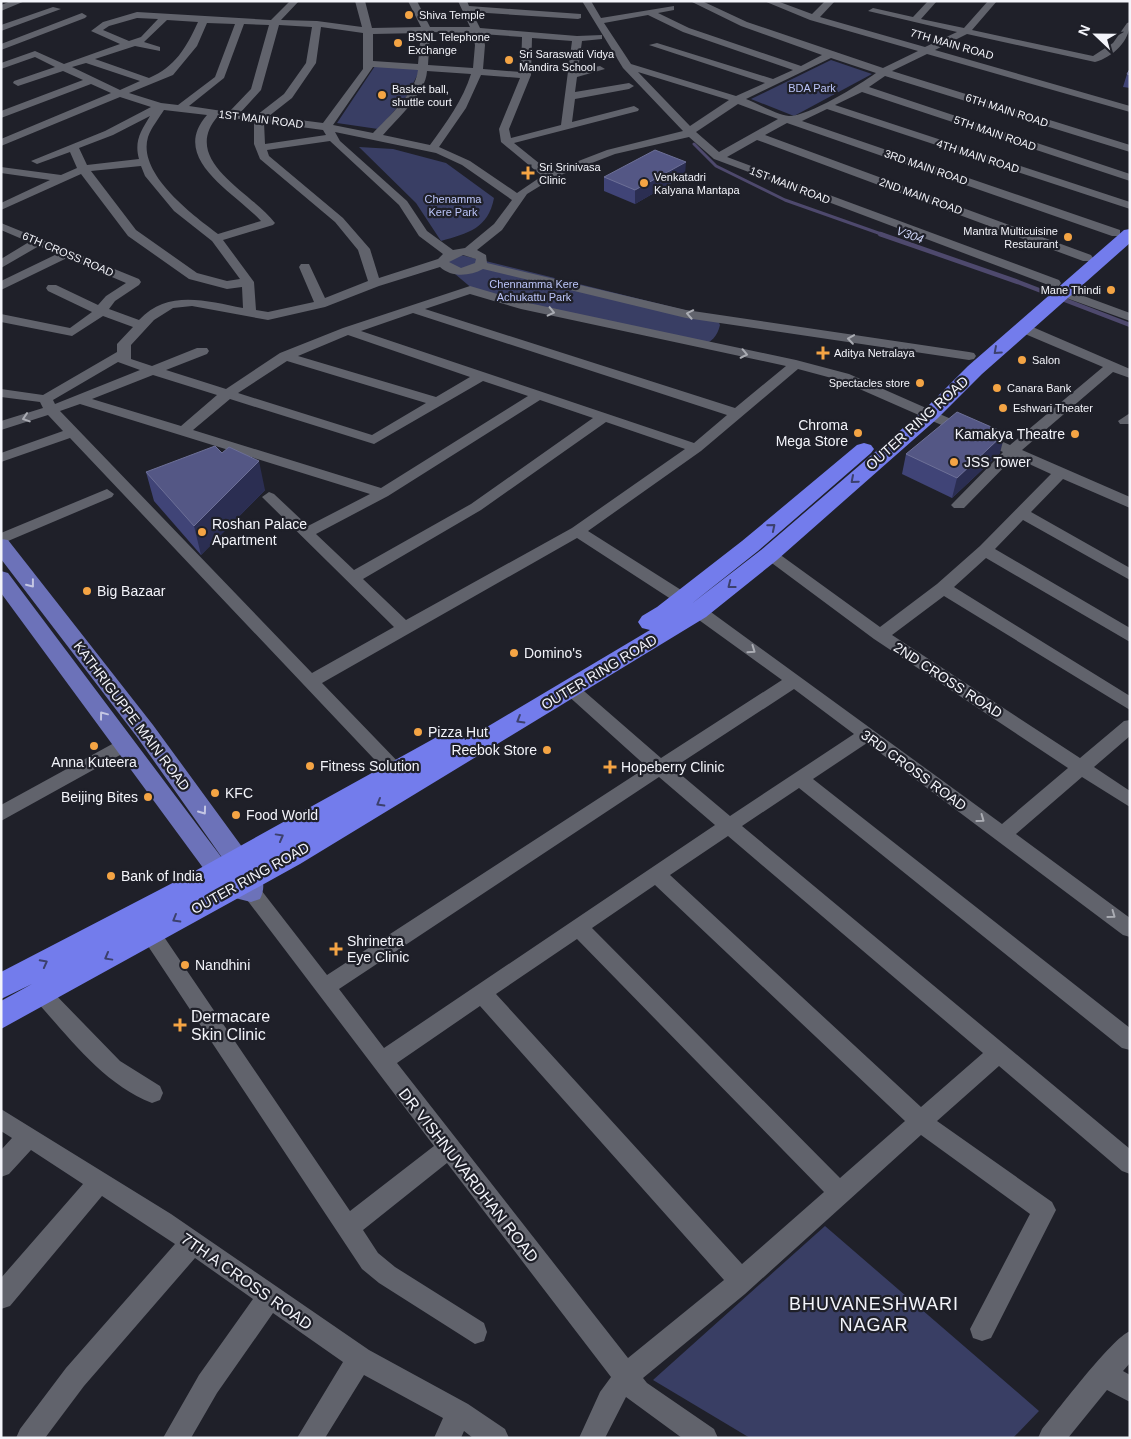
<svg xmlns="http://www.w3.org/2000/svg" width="1131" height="1439" font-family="Arial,sans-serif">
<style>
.green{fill:#393e64}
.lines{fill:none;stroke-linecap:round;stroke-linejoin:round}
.stream-far1{stroke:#4e496d;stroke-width:3}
.stream{stroke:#4e496d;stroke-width:4.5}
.minor{fill:#61636c;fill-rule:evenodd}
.major{fill:#6c72b9;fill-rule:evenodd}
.highway{fill:#737cec;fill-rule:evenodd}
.wall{fill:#404477}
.shaded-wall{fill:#2b2e52}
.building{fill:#545785;stroke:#6d7097}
.oneway{stroke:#aaacb3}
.oneway2{stroke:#3c406d}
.oneway3{stroke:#c4c6e3}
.poi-dot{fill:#f4a444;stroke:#1f2029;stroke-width:2}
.labels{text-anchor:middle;stroke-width:4.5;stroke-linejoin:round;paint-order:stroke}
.far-poi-label{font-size:11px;fill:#f3f4fa;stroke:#1f2029;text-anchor:start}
.far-street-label{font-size:11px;fill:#f3f4fa;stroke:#1f2029}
.far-park-label{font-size:11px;fill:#bbc4f8;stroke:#1f2029}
.far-water-label{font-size:12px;font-style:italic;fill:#d0d7fa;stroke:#1f2029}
.street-label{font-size:14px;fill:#f3f4fa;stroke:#1f2029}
.poi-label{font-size:14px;fill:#f3f4fa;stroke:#1f2029;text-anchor:start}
.near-poi-label{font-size:16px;fill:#f3f4fa;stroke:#1f2029;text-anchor:start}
.near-street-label{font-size:16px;fill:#f3f4fa;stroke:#1f2029}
.near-neighbourhood-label{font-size:18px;letter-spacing:1px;fill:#f3f4fa;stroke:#1f2029}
</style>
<rect width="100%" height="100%" fill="#1f2029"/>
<!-- green -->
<path class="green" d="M831,60L872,74L794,116L751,99Z
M375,66L421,68L405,99L378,129L337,123Z
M359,147L393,149L446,163L494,198C488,229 468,233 441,241L416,203Z
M461,255L717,318L720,325C717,337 712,342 700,346L474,290L442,263Z
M825,1226L1039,1411L1013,1438H750L653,1380Z"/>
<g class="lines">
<!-- stream-far1 -->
<path class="stream-far1" d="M694,144L716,166L785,200L884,235"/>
<!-- stream -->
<path class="stream" d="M880,234L1018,282L1130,325"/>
<!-- minor -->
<path class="minor" d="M11,1H25L1,11V5Z
M290,1H299L281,20L317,21L362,27L355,1H365L372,28L421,27L408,1H417L430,27H470L458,1H467L469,6L581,14V18L578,19L472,12L480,28L577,36L602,35V39L582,41L578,70L600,66L605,69L577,77L575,92L629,83L634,86L629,89L575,99L572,122L634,106L639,109L638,111L514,143L550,172L607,150L683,131L623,68L582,1H591L601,18L674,6V10L658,13L689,28L801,66L822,55L741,26L690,1H702L747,22L883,68L918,51L810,20L764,1H777L812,14L825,1H835L820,17L925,47L957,32L868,11L873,8L913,17L928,1H937L921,19L964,28L988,1H997L972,30L1093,56L1113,43L1127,23L1130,22C1130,41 1113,57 1095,62L967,34L935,50L1130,106V112L927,54L892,71L1130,145V152L885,76L869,87L1130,174V181L862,92L835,105L1130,202V209L827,109L802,121L1120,230V236H1112L787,123L765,135L1091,255L1093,258L1091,261H1083L757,140L727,157L1059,280L1061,283L1059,286H1051L714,159L689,137L615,154L553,178L527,194L502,230L477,250L486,255L487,263L686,310L969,352L974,353L976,356L974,359L969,360L686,318L483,269C470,276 452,278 440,267L379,286L325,307L268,320L192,306L173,308L154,320L131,345V359L152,366L197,348H207L209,351L207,354L166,370L226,389L280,353L343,328L470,286L524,302L796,360L849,374L1010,445L1103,367L1018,331L1017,328L1018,325H1028L1130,369V378L1113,372L1022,450L1130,497V508L1063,479L1031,512L1130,568V580L1023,520L995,549L1130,628V642L986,558L954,587L1130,696V710L944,596L892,635L1080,758L1124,721L1130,720V736L1094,767L1130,791V807L1082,777L1016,834L1130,918V937L1123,935L867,743L813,779L1130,1028V1050L1122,1048L799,788L742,826L1130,1149V1174L1122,1171L999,1066L937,1121L1052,1202L1056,1210L991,1338L982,1341L973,1338L970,1329L1030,1214L921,1135L745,1294L643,1378L647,1383L714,1429L718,1438H682L626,1397L605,1438H579L600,1392L611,1377L447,1163L363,1230L378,1253L395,1267L484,1323L487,1332L484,1341L475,1344L379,1283L362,1269L144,940L141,934L144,928L151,926L158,928L350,1211L434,1146L241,892L244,886L251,884L258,886L327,975L647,767L565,693L562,689L565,685L571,683L577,685L661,758L782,680L692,615L690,611L692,607H704L1002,824L1068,768L874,639L761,555L763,551H775L880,627L937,584L980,546L1051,474L1014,457L964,508H954L951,505L954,502L1003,452L839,380L798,369L701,451L588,531L689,595L691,599L689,603H677L577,538L322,683L403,767L406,772L403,777L397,779L391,777L70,438L1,462V453L63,431L48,415L1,430V421L43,408L40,402L1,397V389L43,395L117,352V344L133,327L103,316L72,336L1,322V314L70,328L92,312L48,291L46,288L48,285H56L98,305L106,296L126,283L67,258L1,290V281L57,254L39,246L1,268V259L29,242L1,230V223L139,279L141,282L139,285L115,301L109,309L139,320C168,289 206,301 243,308L242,287L227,289L189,279L128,236L81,174L1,210V203L50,180L1,173V167L61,175L77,168L70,152L37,164L31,161L105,131L151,107L120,97L1,146V139L111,93L91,84L1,118V111L83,80L63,71L18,86L13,83L14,81L55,67L35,57L1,69V63L35,51L64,64L120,44L91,31L103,22L137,12L271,20ZM648,15L683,32L793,70L773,79L657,43L649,45L765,83L736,96L631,64L604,23ZM137,18L158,19L141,37L129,41L103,30L109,26ZM167,20L198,22C186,48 175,67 149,78L95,59L135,46L160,51V47L144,42ZM207,23L235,24L215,77L178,105L161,103L129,93L173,75L197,46ZM244,24L269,25L251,89L229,112L189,106L224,78ZM279,25L312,27L306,63L284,94L257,115L240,113L261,90ZM321,27L363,33V69L323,123L269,116L292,98L316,63ZM430,32L472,33L475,45L473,68L428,65ZM421,33L418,64L373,61V34ZM482,34L522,37L521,72L483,69L485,45ZM532,38L572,41L561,125L511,138L509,129L531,75ZM831,58L876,73C859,85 809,116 789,116C776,115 759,104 746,99ZM86,63L140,81L120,90L72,67ZM373,67L418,70C415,94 389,116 373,133L333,125ZM427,71L471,74C463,100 446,123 430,145L383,135C397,119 426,93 427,71ZM638,72L729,100L690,126ZM481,75L520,78L499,129L501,142L542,176L517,193L470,161L439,147L466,108ZM738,104L778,119L719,152L696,132ZM164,110L207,115C168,159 236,193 261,221L218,234C193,215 137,174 148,137C151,128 159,118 164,110ZM150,116C141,131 134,141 139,159L87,165L79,148L113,135ZM218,116L254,121V144L260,159L335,222L358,250L368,281L325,298L309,264H301L299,267L314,302L268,312L256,310L254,282L223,240L273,225L275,223C252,192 179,161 218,116ZM264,122L323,130L326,135L265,144ZM335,132L436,153L462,165L512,200L494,224L465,248L453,250L427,231L407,201L340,141ZM330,141L399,205L419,236L443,254L438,259L379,278L370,249L343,218L269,156L267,150ZM141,166L145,176L174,211L212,241L240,279L227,281L197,273L136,230L91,171ZM463,255L476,259L475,263L461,268L449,262ZM470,294L521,309L786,366L735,408L425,309ZM413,313L727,415L694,443L361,331ZM348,335L470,377L436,397L298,356ZM287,361L426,403L372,435L238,393ZM118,362L140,370L55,404L53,400ZM153,375L217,395L181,426L92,399ZM483,381L528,396L381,488L193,430L230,399L374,444ZM540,400L593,418L471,504L354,570L316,534L388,496ZM80,404L370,494L308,526L274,494L269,492L262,497L394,627L312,673L60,411ZM606,422L685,449L572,528L406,620L363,579L481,510ZM794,689L854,734L730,816L673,768ZM659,777L715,825L384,1048L339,989ZM728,836L983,1053L921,1107L670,875ZM655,885L905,1121L840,1178L592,928ZM577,939L824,1192L742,1264L496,994ZM480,1006L724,1280L628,1358L397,1063Z
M53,7L61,9L1,31V25Z
M82,13L87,16L85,18L1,50V44Z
M1062,288L1130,313V321L1058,295L1056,292L1058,289Z
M1130,413V424H1120L1118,421Z
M107,489L114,494L112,497L1,544V533Z
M125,737L131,739L134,744L131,749L1,821V805Z
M42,985L49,988L120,1061L160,1086L163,1093L160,1100L152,1103C103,1084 69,1037 35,1000L32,994L35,988Z
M1,1109L171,1214L369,1350L468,1404L505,1429L509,1438H473L464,1431L461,1438H434L443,1418L364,1375L325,1438H297L343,1362L273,1313L217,1393L191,1438H163L199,1375L253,1299L195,1258L84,1386L45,1438H16L20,1429L66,1368L175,1244L102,1196L10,1306L1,1309V1278L83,1184L31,1150L9,1174L1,1177V1150L12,1138L1,1131Z
M1130,1331V1363L1123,1371L1130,1375V1402L1107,1390L1068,1438H1038L1042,1429C1059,1409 1111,1339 1130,1331Z"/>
<!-- major -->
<path class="major" d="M1,539L8,540L153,725L259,870C264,880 265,889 260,899L251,902L223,895L1,593V571L8,573L228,866L137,737L1,559Z"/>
<!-- highway -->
<path class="highway" d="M1130,229V243L982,374L938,418L777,560L706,617L300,864L1,1029V1001L32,984L1,999V972L186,876L444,733L453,731L462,733L465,740L650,630L642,628L638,622L642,616L657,607L742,541L857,445L864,443L871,445L874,449L871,453L758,551L690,605L761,550L924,410L968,366L1124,230Z"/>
</g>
<!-- wall -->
<path class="wall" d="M1130,69V88L1123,87L1127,74Z
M685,175L635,204L604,191V177Z
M222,453L265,490L201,555L154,501L146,472Z
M1000,453L952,498L902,474L906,454Z"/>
<!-- shaded-wall -->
<path class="shaded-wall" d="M686,162L685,175L635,204V190Z
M1005,433L1000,453L952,498L957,478Z
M259,461L265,490L201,555L194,526Z"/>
<!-- building -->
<path class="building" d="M1130,69V75L1127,74Z
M655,150L686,162L635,190L604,177Z
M957,412L1005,433L957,478L906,454Z
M215,446L222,453L229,447L259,461L194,526L146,472Z"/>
<!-- one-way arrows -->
<defs><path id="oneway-chevron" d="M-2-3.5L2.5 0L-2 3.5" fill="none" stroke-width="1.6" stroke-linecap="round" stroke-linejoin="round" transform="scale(1.25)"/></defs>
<g class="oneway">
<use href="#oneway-chevron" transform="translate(551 312) rotate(13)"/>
<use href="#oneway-chevron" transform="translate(690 314) rotate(-169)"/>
<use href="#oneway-chevron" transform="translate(851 339) rotate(-172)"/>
<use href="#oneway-chevron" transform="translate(744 354) rotate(12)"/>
<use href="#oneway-chevron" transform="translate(26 418) rotate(162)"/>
<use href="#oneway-chevron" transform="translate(752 650) rotate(35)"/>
<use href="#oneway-chevron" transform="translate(981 819) rotate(36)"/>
<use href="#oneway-chevron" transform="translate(1112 915) rotate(36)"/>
</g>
<g class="oneway2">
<use href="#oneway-chevron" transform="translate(997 351) rotate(138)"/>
<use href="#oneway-chevron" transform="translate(854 480) rotate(139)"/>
<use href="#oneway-chevron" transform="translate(772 527) rotate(-40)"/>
<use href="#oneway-chevron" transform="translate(731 585) rotate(142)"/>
<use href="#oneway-chevron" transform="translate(520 720) rotate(149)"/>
<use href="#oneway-chevron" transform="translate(380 803) rotate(150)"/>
<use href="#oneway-chevron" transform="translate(280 837) rotate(-29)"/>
<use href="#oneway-chevron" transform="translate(176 919) rotate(150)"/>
<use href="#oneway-chevron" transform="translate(108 957) rotate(151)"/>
<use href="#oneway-chevron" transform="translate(44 963) rotate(-28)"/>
</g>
<g class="oneway3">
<use href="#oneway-chevron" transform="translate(31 584) rotate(52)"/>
<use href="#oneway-chevron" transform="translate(103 715) rotate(-127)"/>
<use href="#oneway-chevron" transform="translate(203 811) rotate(54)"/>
</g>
<!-- markers -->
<g class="poi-dot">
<circle cx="409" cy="15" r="5"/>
<circle cx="398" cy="43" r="5"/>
<circle cx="509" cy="60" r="5"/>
<circle cx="382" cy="95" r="5"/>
<path d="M525.5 165.5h5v5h5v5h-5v5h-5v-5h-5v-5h5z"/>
<circle cx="644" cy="183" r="5"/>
<circle cx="1068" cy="237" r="5"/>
<circle cx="1111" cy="290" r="5"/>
<path d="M820.5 345.5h5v5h5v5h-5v5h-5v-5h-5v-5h5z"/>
<circle cx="1022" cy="360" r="5"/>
<circle cx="920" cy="383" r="5"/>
<circle cx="997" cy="388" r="5"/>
<circle cx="1003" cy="408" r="5"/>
<circle cx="858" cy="433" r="5"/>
<circle cx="1075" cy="434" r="5"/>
<circle cx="954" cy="462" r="5"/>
<circle cx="202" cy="532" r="5"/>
<circle cx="87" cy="591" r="5"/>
<circle cx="514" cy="653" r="5"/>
<circle cx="418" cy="732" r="5"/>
<circle cx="94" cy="746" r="5"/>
<circle cx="547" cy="750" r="5"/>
<circle cx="310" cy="766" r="5"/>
<path d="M607.5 759.5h5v5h5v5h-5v5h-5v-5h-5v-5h5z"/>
<circle cx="215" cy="793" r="5"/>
<circle cx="148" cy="797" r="5"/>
<circle cx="236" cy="815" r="5"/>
<circle cx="111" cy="876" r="5"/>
<path d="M333.5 941.5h5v5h5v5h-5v5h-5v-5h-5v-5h5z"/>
<circle cx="185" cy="965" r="5"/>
<path d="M177.5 1017.5h5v5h5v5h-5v5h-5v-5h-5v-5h5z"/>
</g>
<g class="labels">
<!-- far-poi labels -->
<g class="far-poi-label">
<text x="419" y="19">Shiva Temple</text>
<text x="408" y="41">BSNL Telephone<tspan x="408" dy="13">Exchange</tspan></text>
<text x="519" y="58">Sri Saraswati Vidya<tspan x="519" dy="13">Mandira School</tspan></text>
<text x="392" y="93">Basket ball,<tspan x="392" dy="13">shuttle court</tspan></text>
<text x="539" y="171">Sri Srinivasa<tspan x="539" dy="13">Clinic</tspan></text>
<text x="654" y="181">Venkatadri<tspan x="654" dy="13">Kalyana Mantapa</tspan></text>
<text x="1058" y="235" text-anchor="end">Mantra Multicuisine<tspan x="1058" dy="13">Restaurant</tspan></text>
<text x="1101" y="294" text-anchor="end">Mane Thindi</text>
<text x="834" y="357">Aditya Netralaya</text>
<text x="1032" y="364">Salon</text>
<text x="910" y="387" text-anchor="end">Spectacles store</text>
<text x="1007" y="392">Canara Bank</text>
<text x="1013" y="412">Eshwari Theater</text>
</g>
<!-- far-street labels -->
<g class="far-street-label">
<text transform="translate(952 44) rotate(16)" y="4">7TH MAIN ROAD</text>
<text transform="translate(1007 110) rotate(18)" y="4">6TH MAIN ROAD</text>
<text transform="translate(261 119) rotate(7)" y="4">1ST MAIN ROAD</text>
<text transform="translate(995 133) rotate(19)" y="4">5TH MAIN ROAD</text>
<text transform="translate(978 156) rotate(18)" y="4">4TH MAIN ROAD</text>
<text transform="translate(926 167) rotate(19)" y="4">3RD MAIN ROAD</text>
<text transform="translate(790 185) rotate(21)" y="4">1ST MAIN ROAD</text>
<text transform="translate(921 196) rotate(20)" y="4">2ND MAIN ROAD</text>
<text transform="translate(68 254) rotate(23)" y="4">6TH CROSS ROAD</text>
</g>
<!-- far-park labels -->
<g class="far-park-label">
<text x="812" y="92">BDA Park</text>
<text x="453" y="203">Chenamma<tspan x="453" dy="13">Kere Park</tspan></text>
<text x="534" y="288">Chennamma Kere<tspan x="534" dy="13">Achukattu Park</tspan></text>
</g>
<!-- far-water labels -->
<g class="far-water-label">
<text transform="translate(910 235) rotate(20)" y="4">V304</text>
</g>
<!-- street labels -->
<g class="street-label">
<text transform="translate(917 423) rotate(-42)" y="5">OUTER RING ROAD</text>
<text transform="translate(599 672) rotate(-31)" y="5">OUTER RING ROAD</text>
<text transform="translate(948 680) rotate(33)" y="5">2ND CROSS ROAD</text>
<text transform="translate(132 716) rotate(53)" y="5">KATHRIGUPPE MAIN ROAD</text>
<text transform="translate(914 770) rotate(36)" y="5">3RD CROSS ROAD</text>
<text transform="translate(250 878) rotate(-29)" y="5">OUTER RING ROAD</text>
</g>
<!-- poi labels -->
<g class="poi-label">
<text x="848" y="430" text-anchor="end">Chroma<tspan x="848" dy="16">Mega Store</tspan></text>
<text x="1065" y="439" text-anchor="end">Kamakya Theatre</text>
<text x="964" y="467">JSS Tower</text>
<text x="212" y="529">Roshan Palace<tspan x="212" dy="16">Apartment</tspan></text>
<text x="97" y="596">Big Bazaar</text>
<text x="524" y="658">Domino's</text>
<text x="428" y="737">Pizza Hut</text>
<text x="537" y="755" text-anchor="end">Reebok Store</text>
<text x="94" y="767" text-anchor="middle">Anna Kuteera</text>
<text x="320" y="771">Fitness Solution</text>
<text x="621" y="772">Hopeberry Clinic</text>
<text x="225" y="798">KFC</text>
<text x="138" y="802" text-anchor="end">Beijing Bites</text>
<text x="246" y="820">Food World</text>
<text x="121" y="881">Bank of India</text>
<text x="347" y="946">Shrinetra<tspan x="347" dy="16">Eye Clinic</tspan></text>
<text x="195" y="970">Nandhini</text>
</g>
<!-- near-poi labels -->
<g class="near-poi-label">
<text x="191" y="1022">Dermacare<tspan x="191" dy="18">Skin Clinic</tspan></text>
</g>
<!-- near-street labels -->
<g class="near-street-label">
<text transform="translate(469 1175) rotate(52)" y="6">DR VISHNUVARDHAN ROAD</text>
<text transform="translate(247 1281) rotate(35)" y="6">7TH A CROSS ROAD</text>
</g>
<!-- near-neighbourhood labels -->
<g class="near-neighbourhood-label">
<text x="874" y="1310">BHUVANESHWARI<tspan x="874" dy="21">NAGAR</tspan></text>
</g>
</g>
<!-- border -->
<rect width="1131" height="1439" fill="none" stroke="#f3f4fa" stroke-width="5"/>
<!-- north arrow -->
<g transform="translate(1096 35) rotate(292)" stroke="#1f2029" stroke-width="4" paint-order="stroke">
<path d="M0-4L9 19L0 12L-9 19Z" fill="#f3f4fa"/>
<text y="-8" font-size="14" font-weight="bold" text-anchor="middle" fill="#f3f4fa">N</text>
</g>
</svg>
